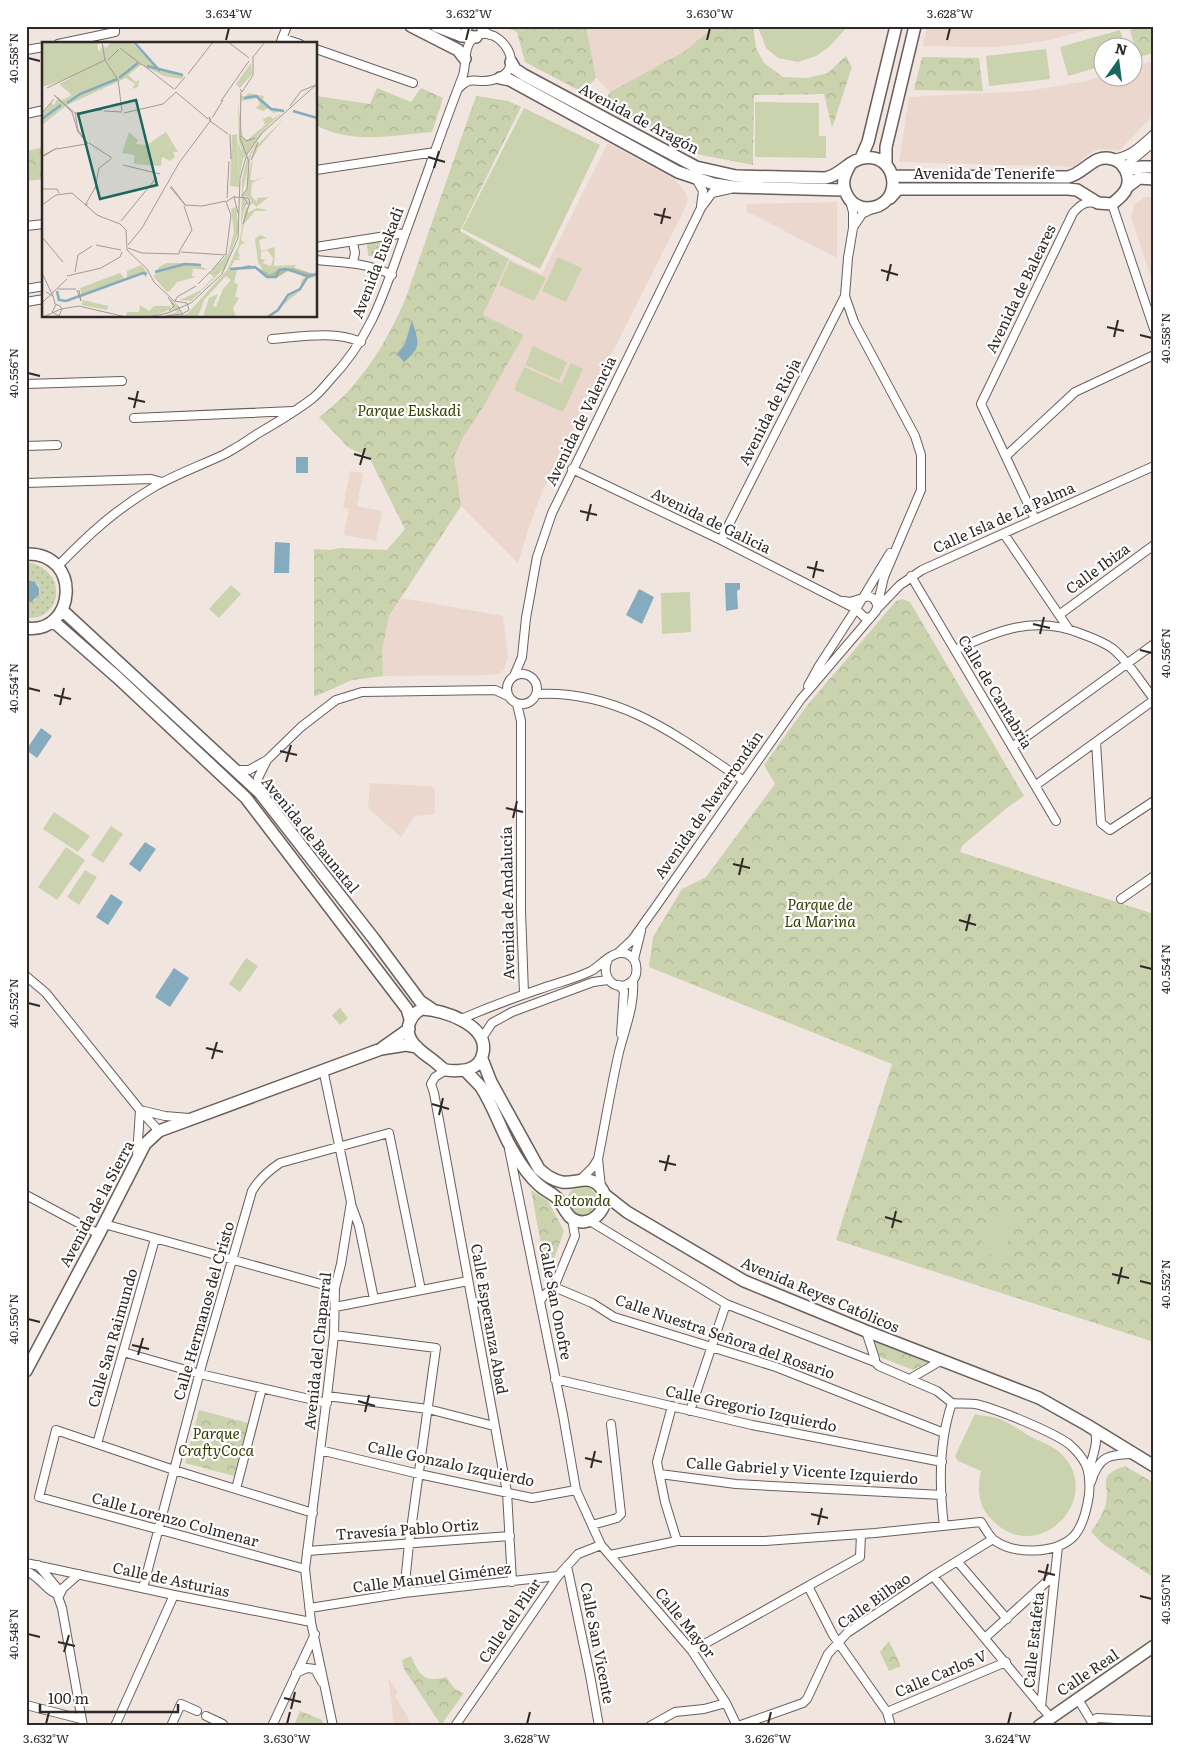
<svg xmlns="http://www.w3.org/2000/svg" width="1180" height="1752" font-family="Literata,serif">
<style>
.built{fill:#ecd7cf}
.grass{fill:url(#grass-dots)}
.park{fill:url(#park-crowns)}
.pitch{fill:#cad2ae}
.water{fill:#84acbe}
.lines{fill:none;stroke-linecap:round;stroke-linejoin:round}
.street-casing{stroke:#6a5f5b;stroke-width:10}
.secondary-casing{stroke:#6a5f5b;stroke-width:14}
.street{stroke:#fff;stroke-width:8}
.secondary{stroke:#fff;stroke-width:11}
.ticks{fill:none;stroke:#2e2927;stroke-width:2}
.labels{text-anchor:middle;stroke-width:4.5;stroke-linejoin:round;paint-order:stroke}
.street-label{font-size:15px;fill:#2e2927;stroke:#fff}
.park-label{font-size:15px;font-style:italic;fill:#363e00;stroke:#fff}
.inset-river{fill:none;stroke:#84acbe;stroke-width:2.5}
.inset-road{fill:none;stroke:#a39a96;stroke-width:1}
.view{fill:#1b665e;fill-opacity:0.15;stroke:#1b665e;stroke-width:2.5}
.inset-edge{fill:none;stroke:#2e2927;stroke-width:2.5}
.neatline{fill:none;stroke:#2e2927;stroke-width:2}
.ticks-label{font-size:12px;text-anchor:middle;fill:#2e2927}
</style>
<defs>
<pattern id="grass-dots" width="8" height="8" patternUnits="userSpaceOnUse" patternTransform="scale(1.25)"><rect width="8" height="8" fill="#cad2ae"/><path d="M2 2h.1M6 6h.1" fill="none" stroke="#aeb496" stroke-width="1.8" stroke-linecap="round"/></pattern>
<pattern id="park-crowns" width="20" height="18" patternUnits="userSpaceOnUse" patternTransform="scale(1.25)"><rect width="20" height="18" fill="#cad2ae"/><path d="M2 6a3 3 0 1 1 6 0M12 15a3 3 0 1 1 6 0" fill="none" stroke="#aeb496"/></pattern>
</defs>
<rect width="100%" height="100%" fill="#f1e5e0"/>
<!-- built -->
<path class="built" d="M586,26H715L685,51L610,92L596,78Z
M927,26H1090L1091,29L1049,40L1024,44L998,47H968L923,46Z
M1154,61V114L1120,150L1098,149L1086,156L1074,167L899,162L909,97L1027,91L1087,81L1102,76L1132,78L1133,67Z
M608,143L674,179L684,190L688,198L684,210L542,492L528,530L518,563L461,506L454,457L464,436L524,335L483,315L509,259L542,274Z
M1145,197H1154V287L1131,217L1134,205Z
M837,202V258L746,211L747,204Z
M350,471L363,473L357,506L382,511L376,541L344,535L349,509L343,508Z
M402,598L503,616L508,657L504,670L498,674L489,675L383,676L382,650L389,616Z
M370,783L431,786L435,789V814L415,816L401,837L368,808Z
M388,1677L398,1693L395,1696L413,1726H394Z"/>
<!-- grass -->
<path class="grass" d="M385,238L378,256H368L367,241Z
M30,563C68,571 63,620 26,618V602L34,600C40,596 41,591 38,584L26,580V564Z"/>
<!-- park -->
<path class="park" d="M502,26H586L596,78L582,92L525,62L517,32Z
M715,26H753L756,48L764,63L783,77L807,78L828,73L846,56L852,67L832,128L824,94L754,95L753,165L691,153L604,102L610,92L685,51Z
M1140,26H1154V53L1138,57L1130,30Z
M922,57L979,58L983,91L914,90Z
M377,88L411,102L421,88L443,98L432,132C394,135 351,145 316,125V96L370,104Z
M476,96L508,101L521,107L460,231L509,259L483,315L524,335L483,407L464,436L454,457L461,506L389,616L382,650L383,676L352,680L314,697V549L330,550L340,548L387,550L405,529L369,457L349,448L319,417C359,388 386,344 405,300Z
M44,147V179L26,181V151Z
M902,599L910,602L1024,796L1008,807L962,846L960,852L1154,914V1342L836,1240L892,1064L649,967L653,937L682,889L706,877L775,784L764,765L805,708L896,601Z
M340,1008L348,1018L340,1025L332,1015Z
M567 1201a15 15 0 1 1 30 0a15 15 0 1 1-30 0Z
M531,1190L548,1201L564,1231L552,1265L553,1271L546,1272Z
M873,1339L929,1362L913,1370L880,1357Z
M199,1410L248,1423L234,1476L185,1463Z
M1125,1466L1154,1483V1578L1103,1544L1091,1532C1096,1524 1102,1516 1105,1507C1112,1486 1094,1476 1125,1466Z
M889,1641L901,1666L889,1671L880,1652Z
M411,1656C420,1676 424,1683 446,1677L455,1689L464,1693L441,1725L404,1669L402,1660Z
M300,1711L322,1720L323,1726H294Z"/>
<!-- pitch -->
<path class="pitch" d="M848,26L829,47L816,56L798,62L778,58L766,48L758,27Z
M1120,30L1125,47L1102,48V66L1068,76L1060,47Z
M1046,49L1050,79L989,86L986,56Z
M755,102L819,103V136H826V158L755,157Z
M524,108L600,145L540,269L462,229Z
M558,257L582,268L566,302L542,291Z
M510,261L546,278L534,301L499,285Z
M533,346L567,362L559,380L525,365Z
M571,363L583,369L563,412L514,390L524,367L571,388L562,383Z
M231,585L241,594L219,618L209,609Z
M690,592L691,632L662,634L661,593Z
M54,812L90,836L78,852L43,829Z
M111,826L123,834L103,863L91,855Z
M66,847L85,860L57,900L38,887Z
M85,870L97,877L79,905L67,897Z
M246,958L258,966L240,992L229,984Z
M1000,1206L1021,1217L999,1259L978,1248Z
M975,1414C982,1416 990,1416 997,1418C1009,1422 1021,1431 1031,1437C1040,1441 1050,1445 1058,1451C1109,1494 1039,1569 992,1520C978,1507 977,1488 981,1471L958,1461L955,1456Z"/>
<!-- water -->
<path class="water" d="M412,320C418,342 423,346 404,362L397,354L405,344Z
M296,457H308V473H296Z
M275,542L290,543L289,573H274Z
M26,580L35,582L39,588V595L31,602H26Z
M725,583H740V589L737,591L738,609L726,611Z
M639,589L654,597L642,624L626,615Z
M41,728L52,736L37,758L26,750Z
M145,842L156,849L140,872L129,864Z
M111,894L123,902L108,925L96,917Z
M174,968L189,978L170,1007L155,997Z"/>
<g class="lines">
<defs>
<path id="street" d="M480,26L482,30L490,35
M462,36L469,26
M282,38L300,44
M58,44L115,32V26
M280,44L287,26
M316,49L413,83
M26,50L44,47
M26,114L44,110
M1112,159C1132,156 1139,147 1154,134
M1124,167L1154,142
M316,170L435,152
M696,179L703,191L701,206
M1112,204L1154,329
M26,226L44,224
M854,226L862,214L872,209
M353,242L355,253L353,262
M316,247L405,233
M316,260C343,262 367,263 392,275
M26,289L44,286
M26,302L44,299
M272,339C299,337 335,330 361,342
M26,384L122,381
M134,418L293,411
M26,446L57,445
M1006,456L1075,392L1154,355
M572,469L721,540L856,609L864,617L870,618
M26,483L151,479L162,482
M1035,519L981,404L1073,213C1080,205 1085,201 1096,203
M1004,534L1068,628
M721,540L845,296
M58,566C89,534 115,510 154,487C176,474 202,465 225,454C236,448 247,441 257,434C276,423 295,412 313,398C319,393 325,386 330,380C375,333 386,285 408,226C426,177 443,127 462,78C467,67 463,52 470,42C492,13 536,70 492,80C476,84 472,74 458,89
M911,576L1056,821
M844,601L850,602L869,596L874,599L877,604
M876,610L900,585L922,570L1154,466
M1059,615L1154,545
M955,650C998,630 1035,615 1082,634C1093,638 1104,642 1113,649C1129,662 1141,683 1154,699
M507 689a15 15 0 1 1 30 0a15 15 0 1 1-30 0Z
M514,676L522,657L526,618L537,557L552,513L701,208L712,193L730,189
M808,686L819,666L856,609L890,553
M537,694C620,690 679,737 744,781
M517,704L521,721V911L524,994
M1096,742L1101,823L1110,830L1154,801
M1012,747L1154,644
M236,770H249L267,760L301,727L336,700L362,692L495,690L508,696
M1036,785L1154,700
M260,793L258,778L267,760
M1121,899L1154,876
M618,953L632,940L657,905L801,699L876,611L884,577L921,490V455L915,436L854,322L845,296L848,258L853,228V212L850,201
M634,959L641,931
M26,976L46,993L140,1110L159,1131
M619,985L624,991L621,1034
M461,1019C487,1008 513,998 540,989C556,983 575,979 591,971C600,966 609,954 620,953C628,952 635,958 636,965C637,971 637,976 633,980C618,995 599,979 608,959
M482,1038L492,1023L512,1012L593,982L608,980
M323,1069L351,1202L341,1264L335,1288L334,1335L327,1396L305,1569L311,1622L333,1726
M446,1070L435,1077L431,1084L434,1093L507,1492L512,1582
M140,1110L165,1116L189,1118
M509,1149L563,1415L576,1490L601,1545L692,1651L726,1703L737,1726
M137,1156L140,1110
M598,1159L601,1187
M581,1179L593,1167L598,1159C605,1124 611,1087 619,1052C625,1028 635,1005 633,980
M26,1195L99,1234
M351,1204L359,1226L374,1299
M590,1221L726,1304L875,1362L879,1366L937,1391L952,1403
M104,1224L335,1288
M554,1287L592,1303L614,1317L776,1367L944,1433
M540,1301L544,1295L554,1287L575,1236L572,1219
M335,1307L468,1281
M866,1331L875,1359V1362
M334,1335L436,1348L409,1544L404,1593
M123,1352L200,1374L327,1403
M555,1379L752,1425L942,1462
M911,1380L913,1377L942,1360
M327,1396L428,1409L494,1426
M672,1406L657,1462L665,1502L677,1541
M690,1411L726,1304
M97,1444L155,1239
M320,1450L419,1474L532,1498L576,1490
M1089,1472C1091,1457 1100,1443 1094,1429
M660,1474L736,1484L942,1495
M1091,1482C1099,1456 1109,1454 1134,1454
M236,1489L262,1388
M592,1525L617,1518L621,1514L611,1424
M944,1526C939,1486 939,1441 952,1403
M307,1551L510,1536
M610,1555L677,1541H765L875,1533L981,1522C985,1528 989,1536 994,1540C1014,1555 1055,1554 1073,1537C1083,1527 1087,1508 1089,1495C1090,1484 1090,1475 1086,1465C1082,1457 1076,1450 1069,1444C1053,1432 995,1408 975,1404C967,1403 959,1404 952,1403
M957,1561L1007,1619
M26,1563L174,1595L311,1622
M38,1565L58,1589L57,1594L62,1608L83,1726
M567,1566L590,1675L599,1726
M305,1569L39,1497L56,1430L174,1470L313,1513
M26,1571C41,1577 46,1591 57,1594
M933,1576L1050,1717
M808,1586L833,1635L887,1712L891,1726
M143,1588L202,1364L252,1191C259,1179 268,1171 280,1163L389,1133L421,1290
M59,1596L63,1588L79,1574
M310,1608L404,1593L558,1576
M986,1637L1054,1575
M692,1651L860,1557L861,1534
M296,1673L307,1668L315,1669L322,1682
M1078,1699L1093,1724
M26,1705L81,1719
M1041,1707L1058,1546
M887,1712L1006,1662
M206,1716L223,1724L222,1726
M1092,1721L1097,1718L1154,1721
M115,1726L174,1595
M171,1726L181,1704L197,1711
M272,1726L315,1634
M455,1726L558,1576L578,1554L601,1545
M650,1726L675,1712L704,1709L726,1703
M738,1726L803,1703L807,1699L828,1654L847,1633L933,1576L993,1539"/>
<path id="secondary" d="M411,26L458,50L465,59
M436,26L462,36L476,37
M511,62L515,69L524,75L696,167L736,176L825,178C840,176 849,160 863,158C899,152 905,207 867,208C860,208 852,204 848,197C841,185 843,177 850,165
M500,78L510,80L678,172L714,184L734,187L843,190
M861,158L868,142L896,26
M886,164V147L915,26
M1126,170L1141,167H1154
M1127,187L1139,178L1154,179
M890,198L898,189H1068L1077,190L1098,203L1112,204C1118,199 1125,194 1127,187C1131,176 1124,162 1112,159C1094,153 1084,174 1068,177L893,176
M26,554C83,552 76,635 26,628
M62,610L260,793L374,939L420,1001L432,1009
M53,621L118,678L246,798L407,1009L410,1019
M422,1009C444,1010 489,1025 483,1053C481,1062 477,1066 469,1069C464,1071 451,1071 446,1070C442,1069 437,1063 434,1061C426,1055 416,1049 411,1040C404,1028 411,1014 422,1009Z
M382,1048L409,1029
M465,1070C470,1076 476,1081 481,1087C492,1104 499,1124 508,1142C516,1157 526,1174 539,1185C544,1190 552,1193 557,1198C562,1204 565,1212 570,1217C588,1233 615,1206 601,1188C590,1173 576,1184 562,1182C552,1180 546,1175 539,1169L491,1082L482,1059
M604,1194L627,1212L744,1281L866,1331L1039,1398L1087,1425L1154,1466
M26,1371L99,1234L145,1144L159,1131L381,1049L406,1045L417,1047
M1039,1726L1154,1646"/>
</defs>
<!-- street casing -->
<use href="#street" class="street-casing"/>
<!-- secondary casing -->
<use href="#secondary" class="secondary-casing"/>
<!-- street -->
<use href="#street" class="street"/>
<!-- secondary -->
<use href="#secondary" class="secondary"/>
</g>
<!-- ticks -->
<path class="ticks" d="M226,40L229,28M466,40L469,28M707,40L710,28M947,40L950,28M28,58L40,61M428,157L445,162M434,168L439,151M654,214L671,218M661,224L665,208M881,270L898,275M887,281L891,264M1107,327L1124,331M1140,335L1152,338M1114,337L1118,320M28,373L40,376M128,398L145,402M134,408L138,391M354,454L371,459M360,465L365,448M580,511L597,515M587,521L591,504M807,567L824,571M813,578L817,561M1033,624L1050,628M1040,634L1044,617M1140,650L1152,653M28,688L40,691M54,695L71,699M60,705L64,688M280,751L297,755M286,762L291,745M506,808L523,812M513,818L517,801M733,864L750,868M739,875L743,858M959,920L976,925M966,931L970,914M1140,966L1152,969M28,1003L40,1006M206,1048L223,1052M212,1059L217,1042M432,1104L449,1109M439,1115L443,1098M659,1161L676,1165M665,1171L669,1155M885,1217L902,1222M892,1228L896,1211M1112,1274L1129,1278M1140,1281L1152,1284M1118,1284L1122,1267M28,1319L40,1322M132,1345L149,1349M138,1355L143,1338M358,1401L375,1406M365,1412L369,1395M585,1458L602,1462M591,1468L595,1451M811,1514L828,1518M818,1525L822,1508M1038,1571L1055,1575M1044,1581L1048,1564M1140,1596L1152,1599M28,1634L40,1637M58,1642L75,1646M64,1652L69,1635M284,1698L301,1702M291,1709L295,1692M46,1724L49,1712M287,1724L290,1712M527,1724L530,1712M768,1724L771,1712M1008,1724L1011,1712"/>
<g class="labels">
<!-- street labels -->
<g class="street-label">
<text transform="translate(639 119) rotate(28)" y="5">Avenida de Aragón</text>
<text x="984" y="179">Avenida de Tenerife</text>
<text transform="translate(378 263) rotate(-69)" y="5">Avenida Euskadi</text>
<text transform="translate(1021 289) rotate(-64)" y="5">Avenida de Baleares</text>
<text transform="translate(770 412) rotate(-63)" y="5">Avenida de Rioja</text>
<text transform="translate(581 421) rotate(-64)" y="5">Avenida de Valencia</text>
<text transform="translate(1004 518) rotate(-24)" y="5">Calle Isla de La Palma</text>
<text transform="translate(711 521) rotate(26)" y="5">Avenida de Galicia</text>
<text transform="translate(1098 569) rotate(-36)" y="5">Calle Ibiza</text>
<text transform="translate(995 692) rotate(59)" y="5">Calle de Cantabria</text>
<text transform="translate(709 805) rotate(-55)" y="5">Avenida de Navarrondán</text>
<text transform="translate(310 835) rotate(51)" y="5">Avenida de Baunatal</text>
<text transform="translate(508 903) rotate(-91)" y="5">Avenida de Andalucía</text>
<text transform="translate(97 1204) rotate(-62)" y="5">Avenida de la Sierra</text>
<text transform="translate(820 1295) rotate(23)" y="5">Avenida Reyes Católicos</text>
<text transform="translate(555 1301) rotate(79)" y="5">Calle San Onofre</text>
<text transform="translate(204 1311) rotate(-74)" y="5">Calle Hermanos del Cristo</text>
<text transform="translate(489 1319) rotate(80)" y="5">Calle Esperanza Abad</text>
<text transform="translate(725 1337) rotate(19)" y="5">Calle Nuestra Señora del Rosario</text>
<text transform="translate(113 1338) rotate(-74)" y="5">Calle San Raimundo</text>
<text transform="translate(318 1351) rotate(-84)" y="5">Avenida del Chaparral</text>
<text transform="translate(751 1409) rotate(12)" y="5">Calle Gregorio Izquierdo</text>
<text transform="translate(451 1464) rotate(12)" y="5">Calle Gonzalo Izquierdo</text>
<text transform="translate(802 1471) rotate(4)" y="5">Calle Gabriel y Vicente Izquierdo</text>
<text transform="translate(175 1520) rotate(15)" y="5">Calle Lorenzo Colmenar</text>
<text transform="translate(407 1530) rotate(-4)" y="5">Travesía Pablo Ortiz</text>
<text transform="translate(432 1578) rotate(-7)" y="5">Calle Manuel Giménez</text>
<text transform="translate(171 1580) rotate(12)" y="5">Calle de Asturias</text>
<text transform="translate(874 1601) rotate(-35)" y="5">Calle Bilbao</text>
<text transform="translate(510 1621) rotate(-56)" y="5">Calle del Pilar</text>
<text transform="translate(685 1623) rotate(51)" y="5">Calle Mayor</text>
<text transform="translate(1034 1640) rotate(-84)" y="5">Calle Estafeta</text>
<text transform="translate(597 1643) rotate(79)" y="5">Calle San Vicente</text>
<text transform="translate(1088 1673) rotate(-34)" y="5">Calle Real</text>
<text transform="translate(941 1674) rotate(-23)" y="5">Calle Carlos V</text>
</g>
<!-- park labels -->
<g class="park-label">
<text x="409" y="416">Parque Euskadi</text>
<text x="820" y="910">Parque de<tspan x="820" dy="17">La Marina</tspan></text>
<text x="582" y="1206">Rotonda</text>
<text x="216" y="1439">Parque<tspan x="216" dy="17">CraftyCoca</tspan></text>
</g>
</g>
<!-- overview -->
<g transform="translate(42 42)">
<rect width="275" height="275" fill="#f1e5e0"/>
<path d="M209,21L210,32L198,46L194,42ZM196,61L201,96L205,98L223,83L221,77L228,74L231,77L241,70L210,99L223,88L201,117L197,137L196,100L201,113L197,98ZM242,77L216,106L211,117L208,137L211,139L221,135L210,141L209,154L215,160V156L227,155L214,165L211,161L206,165V171L215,166L221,167L225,169H213L202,182L199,198L204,202L200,201L196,208L198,215L195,214L198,218H193L187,228L208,225L215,227L195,228L192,240L196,243L193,255L197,256L191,266L194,275H161L167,256L176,252L171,264L174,265L181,247L189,238L184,234L162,258L156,275L123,274L135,270L134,268L119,272L131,268L128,257L136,263L138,271L134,272H145L185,228L197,202L203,168L208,161L210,160L206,155L200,153L208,160L205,164V159L200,155L204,161L201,164L204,165L202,168L199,186L200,137L205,117L211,106L216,99L209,113L200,153L205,147V137L214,104ZM218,193L225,196L217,198L219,209L233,205L232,224L254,223L252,226H241L231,232L222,231L216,220L213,197ZM225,208L231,216L229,224L220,221L224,218L219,217V210ZM247,228L263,234H275L264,238L259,248L228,274L227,275H213L224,274L235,268L246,253L258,246L260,237L264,236Z" fill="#cad2ae" fill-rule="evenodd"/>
<path d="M207,223L216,226L228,232L241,226H252L275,233L267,236L247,228L236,235L226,236L214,226L187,228Z" fill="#b5bd99"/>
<path d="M0,0H60L55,3L57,10L61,3L64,6L69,0H89L117,27L142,34L139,37L122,34L99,23L86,33L94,40L97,37L96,45L90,47L93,42L84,36L25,63L0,83V72L9,61L12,63L16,55L20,58L30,53L17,42L31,35L0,45ZM206,51L222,54L221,58L230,66L243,68L231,71L226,66L221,69L214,66L218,62L215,56L199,59L198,53L203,55ZM87,90L96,98L94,102L105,103L124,90L136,110H131L133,115L128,119L120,115L119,124L92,122V113L80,111ZM195,92L197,137V145L188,144L190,93ZM194,165L197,188L183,226L149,259L138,258L159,248L172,235L167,231L186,212L192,190L189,167ZM125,221H152L166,228L131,225L112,233L118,224ZM99,223L105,230L104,236L101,232L85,237V229ZM78,231L84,238L40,255L38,246ZM41,258L66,264L65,268L40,263ZM98,263L107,269L112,264H128L129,267L111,274H84L85,270H97Z" fill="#cad2ae"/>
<path d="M145,224L151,225L150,234L154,235L135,240L128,249L125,250L111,234L131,225Z" fill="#cad2ae"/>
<path class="inset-river" d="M92,0L118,29M105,24L141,33M77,36L96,21M202,56L214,54L229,67L242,69M25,61L38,52L75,37M251,69L275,76M0,77L19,63M188,227L213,225L225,235H234L237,228L244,227L266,234L275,232M113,230L143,222L159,223M15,249L17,258L24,259L101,231L105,232M226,275L236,268L246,253L258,247L266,234"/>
<path class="inset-road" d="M60,0L63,18L76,38L80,69M186,0L207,16M78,6L100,23M66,18L77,7M101,23L132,47M146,32L171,0M5,46L63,18M133,47L143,35M198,47L200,50L211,33V15L223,0M134,50L166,77M199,50L198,96L207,120L205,147L200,153L205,161L202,164M12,53L33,71L36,88L46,102L36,90L30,70ZM179,59L207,19M248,64L259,49L274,43M62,69L80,70M0,71L12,57M33,71L60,68M82,71L121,62L134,50M170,76L181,58M168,79L186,92M188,92L189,117M199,94L205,99L213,96M47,101L70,116M15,107L44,102M0,114L15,106L0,115M209,118L216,100M81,123L118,132M128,145L144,164L129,144M0,147H15L17,151M53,147L57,126L69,117M185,156L187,119M46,162L43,163L53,146M0,163L14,153L30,151L55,173L78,182L84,188L85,208L105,227L112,240L132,259L145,261L147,268L140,272L136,264M144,163L160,164L184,159M196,171L192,155L206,156L208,160L201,182M189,173L184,160L193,154M79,179L115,135M0,195L21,220M54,203L79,208M86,203L100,186L137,121L169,78L167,75L168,79M86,206L100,211L137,212L138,208M138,208L150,188L142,164M139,210L184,213L189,173M36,213L50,204M170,228L182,214M33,230L36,213M0,231L11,254L4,250M25,234L59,226L78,215L80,210M156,242L169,229M16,247H34M35,248L39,259L37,248M11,254L13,262L18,264L20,267L17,274L10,270L14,263M126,255L132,264L127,269M133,259L135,255L154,244M0,261L25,237M124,274L140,272M1,275L19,267L37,264L84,275M106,275L126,271L149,261L180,232L196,196L198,136L205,112L220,91L275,42"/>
<path class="view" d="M94,58L115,143L58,157L36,72Z"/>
<rect width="275" height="275" class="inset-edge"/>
</g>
<!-- border -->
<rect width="1180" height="1752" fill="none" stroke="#ffffff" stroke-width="55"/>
<!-- north arrow -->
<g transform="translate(1118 62) rotate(14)"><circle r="24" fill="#ffffff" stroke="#aba9a9"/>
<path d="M0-4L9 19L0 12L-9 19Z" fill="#1b665e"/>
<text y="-8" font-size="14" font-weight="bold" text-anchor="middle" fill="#2e2927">N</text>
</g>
<!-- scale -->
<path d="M40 1704v8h138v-8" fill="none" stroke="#2e2927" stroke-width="2.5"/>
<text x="48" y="1704" font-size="15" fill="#2e2927" stroke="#ffffff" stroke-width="4" paint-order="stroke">100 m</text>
<rect x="28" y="28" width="1124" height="1696" class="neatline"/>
<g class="ticks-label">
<text x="229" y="18">3.634°W</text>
<text x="469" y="18">3.632°W</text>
<text x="710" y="18">3.630°W</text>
<text x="950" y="18">3.628°W</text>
<text transform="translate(14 58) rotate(-90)" y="4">40.558°N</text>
<text transform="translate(1166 338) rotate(-90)" y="4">40.558°N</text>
<text transform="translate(14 373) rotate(-90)" y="4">40.556°N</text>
<text transform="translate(1166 653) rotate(-90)" y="4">40.556°N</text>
<text transform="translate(14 688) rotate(-90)" y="4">40.554°N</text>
<text transform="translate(1166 969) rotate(-90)" y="4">40.554°N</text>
<text transform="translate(14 1003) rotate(-90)" y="4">40.552°N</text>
<text transform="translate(1166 1284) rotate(-90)" y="4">40.552°N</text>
<text transform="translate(14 1319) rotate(-90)" y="4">40.550°N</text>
<text transform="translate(1166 1599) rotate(-90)" y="4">40.550°N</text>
<text transform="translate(14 1634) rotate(-90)" y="4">40.548°N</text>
<text x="46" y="1743">3.632°W</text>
<text x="287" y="1743">3.630°W</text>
<text x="527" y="1743">3.628°W</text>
<text x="768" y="1743">3.626°W</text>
<text x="1008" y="1743">3.624°W</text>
</g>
</svg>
